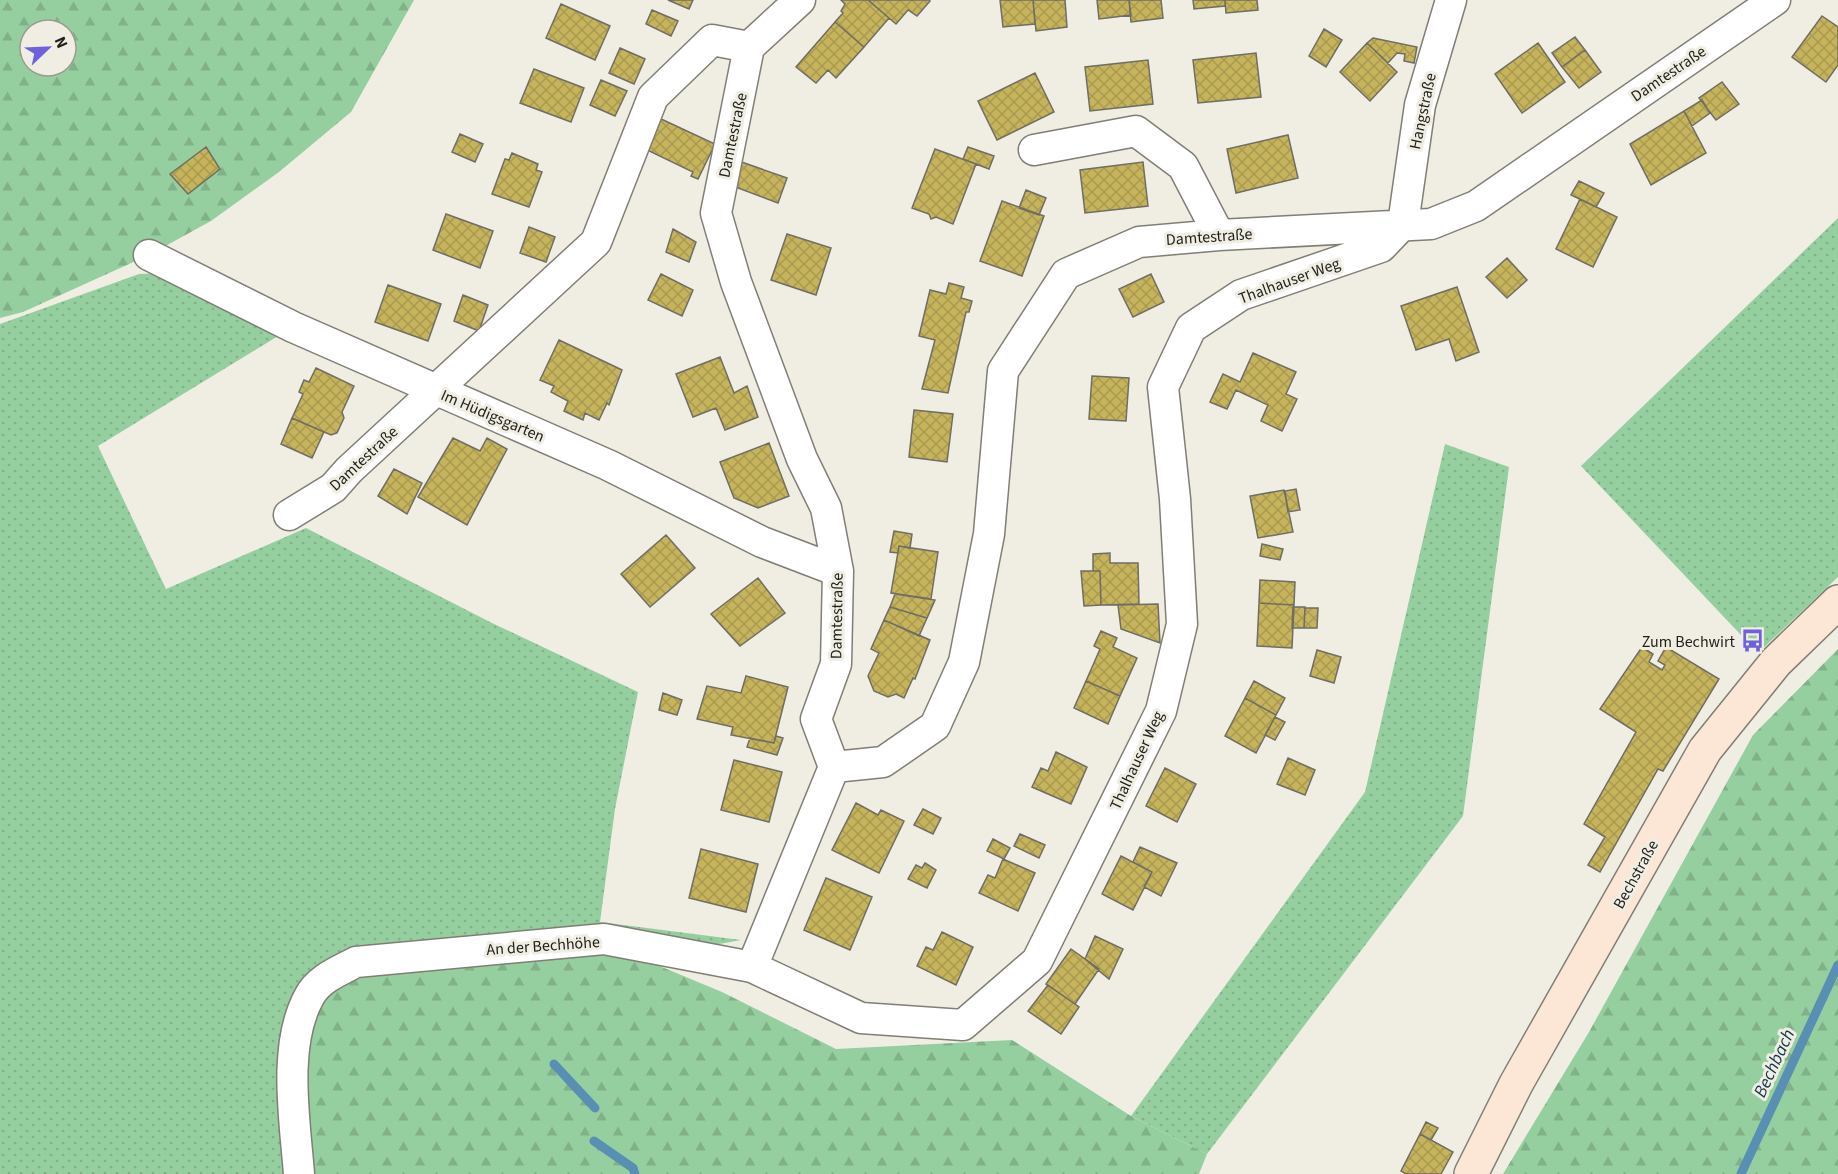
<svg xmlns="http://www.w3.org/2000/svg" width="1838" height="1174" font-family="'Source Sans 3',sans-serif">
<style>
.grass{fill:url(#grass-dots)}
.forest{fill:url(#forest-firs);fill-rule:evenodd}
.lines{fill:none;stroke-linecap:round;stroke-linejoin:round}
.stream{stroke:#588fb3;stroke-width:9}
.building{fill:url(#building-cross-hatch);stroke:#6f6d64;stroke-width:1.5}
.street-casing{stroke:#807e75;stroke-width:33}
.secondary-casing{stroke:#807e75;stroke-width:36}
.street{stroke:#fff;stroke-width:30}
.secondary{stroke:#fce6d5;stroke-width:33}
.labels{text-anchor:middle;stroke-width:6;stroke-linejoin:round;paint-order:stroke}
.street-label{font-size:16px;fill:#1f1e1a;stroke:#f0eee3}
.poi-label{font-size:16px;fill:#1f1e1a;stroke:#f0eee3;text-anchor:end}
.water-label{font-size:18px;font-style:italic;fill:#11344a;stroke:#f0eee3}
</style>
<defs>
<pattern id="grass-dots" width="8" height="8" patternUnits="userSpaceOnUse" patternTransform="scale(1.5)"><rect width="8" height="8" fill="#96cf9f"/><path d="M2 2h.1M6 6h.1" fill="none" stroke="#81b188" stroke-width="1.8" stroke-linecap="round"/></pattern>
<pattern id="forest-firs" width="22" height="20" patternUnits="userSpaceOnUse" patternTransform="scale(1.5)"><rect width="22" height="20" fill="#96cf9f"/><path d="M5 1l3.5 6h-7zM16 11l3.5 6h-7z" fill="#81b188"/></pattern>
<pattern id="building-cross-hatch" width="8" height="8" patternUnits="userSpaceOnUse" patternTransform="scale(1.5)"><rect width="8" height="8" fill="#c5b45c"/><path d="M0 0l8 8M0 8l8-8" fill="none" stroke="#a99a4f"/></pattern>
</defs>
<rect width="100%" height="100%" fill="#f0eee3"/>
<!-- grass -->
<path class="grass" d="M1838,218V577L1758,653L1581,466Z
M167,273L293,327L98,446L166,589L306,528L492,623L638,692L615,809L600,922L741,940L714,945L599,930L292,1174H0V324L139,274Z
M1445,444L1509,467L1463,816L1207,1154L1131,1116L1365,792Z"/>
<!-- forest -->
<path class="forest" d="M0,0H414L351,112L279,172L211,221L149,255L23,312L0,318ZM30,30H66V66H30Z
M1838,649V1174H1503L1589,1032L1753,735Z
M609,945L722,992L836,1049L1012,1040L1131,1116L1207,1154L1199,1174H310L301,1062L315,1001L355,968Z"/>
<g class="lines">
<!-- stream -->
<path class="stream" d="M554,1064L595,1108
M594,1141L633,1168L635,1174
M1741,1174L1838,965"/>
</g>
<!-- building -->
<path class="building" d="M668,0H693L689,9Z
M841,0H868L889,18L864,47L835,22L843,13L841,11L845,4Z
M868,0H929L930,1L917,16L908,10L896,24Z
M1000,0H1033L1035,24L1003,27Z
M1033,0H1065L1067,27L1036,31Z
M1097,0H1129L1131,15L1099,19Z
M1129,0H1161L1163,18L1131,22Z
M1193,0H1225V6L1194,9Z
M1225,0H1257L1258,10L1226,13Z
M561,4L610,26L595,60L546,38Z
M652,10L678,21L671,36L646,24Z
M1822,16L1838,27V65L1826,82L1792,57Z
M835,22L864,47L836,78L828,70L816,83L796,67Z
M1324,29L1342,40L1326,67L1309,56Z
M1575,37L1585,50L1562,67L1552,53Z
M1373,38L1417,47L1414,63L1404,61L1405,54L1397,53L1388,63L1367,43Z
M1367,43L1397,72L1370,101L1340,72Z
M1538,43L1565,82L1522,113L1495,74Z
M620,48L645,59L634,84L609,73Z
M1585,50L1601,72L1579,88L1562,67Z
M1256,53L1261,97L1198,103L1193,60Z
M1148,60L1153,104L1090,111L1085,67Z
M534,69L584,88L571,122L520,103Z
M1035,73L1054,112L997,140L978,101Z
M601,80L627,91L615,116L590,105Z
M1722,82L1739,104L1716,120L1699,98Z
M1702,100L1710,113L1692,126L1684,111Z
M1684,111L1706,153L1651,185L1630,144Z
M659,118L715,144L698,179L691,176L693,172L645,149Z
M460,134L483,144L475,162L452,152Z
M1288,135L1298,178L1236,193L1227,149Z
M206,147L220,169L188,194L170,174Z
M968,147L994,156L989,169L963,159Z
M935,149L976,164L953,224L936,217L931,219L929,214L912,208Z
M512,153L538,164L536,170L542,172L529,207L492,194L505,159L509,160Z
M733,159L787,178L778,203L725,183Z
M1143,162L1148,206L1085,213L1080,170Z
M1579,181L1604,193L1596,207L1571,195Z
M1026,190L1046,198L1039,215L1019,208Z
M1580,199L1617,217L1593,267L1556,249Z
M1002,201L1044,216L1022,276L980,261Z
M446,214L493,231L480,268L433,250Z
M529,227L555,237L546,262L520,253Z
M673,229L696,242L689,262L666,252Z
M787,234L831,248L816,295L771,280Z
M1507,258L1527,280L1507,298L1486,277Z
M661,274L693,290L682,316L648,300Z
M1151,274L1164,302L1133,317L1119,289Z
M949,283L964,287L961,298L972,301L969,312H966L948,393L922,389L935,340L919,336L930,290L946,294Z
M388,285L441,304L428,341L375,322Z
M1457,287L1479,352L1456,361L1449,339L1416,350L1401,306Z
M463,295L488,305L479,331L454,321Z
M559,340L622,370L609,405L607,403L599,420L585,413L583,420L564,411L568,401L551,392L554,386L540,380Z
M1253,353L1296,372L1286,394L1297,399L1282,431L1261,421L1268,405L1236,390L1227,409L1210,402L1223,374L1240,382Z
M720,357L734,393L747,386L758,417L725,430L716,408L693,417L676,374Z
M316,368L354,386L342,412L344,418L337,433L331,435L292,418L303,394L299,392L304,380L309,382Z
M1092,376L1129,378L1126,421L1089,419Z
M914,410L953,414L947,462L909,457Z
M292,418L324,432L312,458L281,444Z
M453,438L480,451L487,438L507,449L467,525L418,497Z
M769,443L789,496L758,508L734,498L720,462Z
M394,469L422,483L407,514L378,496Z
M1296,489L1300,510L1288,512L1285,491Z
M1284,490L1293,532L1258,538L1250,496Z
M894,531L912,534L910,548L899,546L898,553L890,552Z
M666,535L695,568L650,607L621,574Z
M1262,544L1283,549L1280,560L1260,556Z
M899,546L938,552L931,599L891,593Z
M1110,553V563H1138L1139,604L1101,605L1100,571H1093V554Z
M1081,571H1100L1101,605L1084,606Z
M758,578L785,613L740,646L711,614Z
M1260,580L1295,582L1294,605L1259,603Z
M895,594L935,600L927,618L890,607Z
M1259,603L1294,605L1292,648L1257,646Z
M1158,604L1160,643L1121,629L1118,605Z
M890,607L927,618L919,636L884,620Z
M1293,607H1305L1304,628H1292Z
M1305,608H1318L1317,628H1304Z
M884,620L930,640L915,679L913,678L904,698L896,694L888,697L874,691L868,676L879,653L871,649Z
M1101,631L1117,638L1113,647L1137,658L1120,696L1086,681L1100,649L1094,646Z
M1642,647L1653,654L1649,662L1662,670L1665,665L1658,661L1666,647L1719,679L1663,771L1658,769L1600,872L1588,865L1605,837L1584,824L1636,732L1600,709Z
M1317,650L1341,657L1334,683L1310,676Z
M746,676L788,687L774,743L731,735L733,727L697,719L707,686L741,693Z
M1086,681L1120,696L1108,724L1074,708Z
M1254,681L1285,698L1276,715L1245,698Z
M663,693L682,700L677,715L659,710Z
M1245,698L1276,715L1256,753L1225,736Z
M1275,717L1285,722L1275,740L1265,735Z
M776,736L783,738L777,755L747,747L750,738L774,743Z
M1056,752L1087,767L1071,804L1032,787L1041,768L1048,771Z
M1288,758L1315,770L1305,795L1277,784Z
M734,760L782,772L769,822L721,810Z
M1165,768L1196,784L1177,822L1146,806Z
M856,803L878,815L881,810L904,821L879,873L832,850Z
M923,809L941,818L933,834L914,825Z
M1020,834L1045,845L1039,858L1014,846Z
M993,839L1010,848L1004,859L987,851Z
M1140,847L1177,863L1161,896L1144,887L1152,872L1133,862Z
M701,849L758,864L746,912L689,898Z
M1121,856L1152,872L1133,910L1102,894Z
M1003,859L1035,873L1018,911L979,893L988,875L995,878Z
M925,863L936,870L927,888L908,879L916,865L922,868Z
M826,878L872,897L850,950L804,930Z
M942,932L973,947L956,985L917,966L926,947L933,950Z
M1095,936L1123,949L1109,979L1085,959Z
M1071,949L1099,969L1075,1004L1046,984Z
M1048,985L1079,1007L1061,1034L1028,1011Z
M1426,1122L1438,1128L1431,1140L1420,1134Z
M1420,1134L1453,1152L1441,1174H1406L1401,1171Z"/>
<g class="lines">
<defs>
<path id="street" d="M749,47L716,213L736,282L802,459L826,508L838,571L836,664L816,719L834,767L883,762L935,726L964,662L989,534L1003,371L1066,274L1139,242L1219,235L1431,224L1476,206L1775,0
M749,47L800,0
M1034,150L1136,131L1183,166L1219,235
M1403,224L1420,105L1451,0
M149,255L293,327L608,465L762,542L838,571
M289,515L333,488L349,470L596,242L653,97L712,40L749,47
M752,967L861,1018L963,1025L1037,961L1161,711L1182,624L1175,499L1163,387L1191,328L1241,295L1381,247L1403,224
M299,1174C295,1121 282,1046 309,997C318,979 339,971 356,962L604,939L752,967L834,767"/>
<path id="secondary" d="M1471,1174L1516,1084L1705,750L1776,662L1838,602"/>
</defs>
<!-- street casing -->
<use href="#street" class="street-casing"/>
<!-- secondary casing -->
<use href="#secondary" class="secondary-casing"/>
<!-- street -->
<use href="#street" class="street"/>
<!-- secondary -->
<use href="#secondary" class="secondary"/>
</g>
<!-- icons -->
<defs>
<symbol id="bus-bare" viewBox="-9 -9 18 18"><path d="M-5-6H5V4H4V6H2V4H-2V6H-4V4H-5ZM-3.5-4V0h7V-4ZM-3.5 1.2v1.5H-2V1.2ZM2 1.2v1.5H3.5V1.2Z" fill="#6f61db" stroke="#f0eee3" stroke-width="2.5" paint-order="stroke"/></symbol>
</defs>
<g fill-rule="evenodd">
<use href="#bus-bare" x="1736" y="624" width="33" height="33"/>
</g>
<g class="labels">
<!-- street labels -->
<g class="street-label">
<text transform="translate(1668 73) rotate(-34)" y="6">Damtestraße</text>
<text transform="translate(1422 111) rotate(-78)" y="6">Hangstraße</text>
<text transform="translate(732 135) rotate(-78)" y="6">Damtestraße</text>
<text transform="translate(1209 236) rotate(-4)" y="6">Damtestraße</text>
<text transform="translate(1289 280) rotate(-20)" y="6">Thalhauser Weg</text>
<text transform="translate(493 415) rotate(23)" y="6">Im Hüdigsgarten</text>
<text transform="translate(363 458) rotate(-43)" y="6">Damtestraße</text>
<text transform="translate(836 616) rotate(-89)" y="6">Damtestraße</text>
<text transform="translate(1136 760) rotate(-65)" y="6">Thalhauser Weg</text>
<text transform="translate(1635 874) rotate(-61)" y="6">Bechstraße</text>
<text transform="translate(543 945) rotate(-4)" y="6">An der Bechhöhe</text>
</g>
<!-- poi labels -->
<g class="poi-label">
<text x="1735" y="647">Zum Bechwirt</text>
</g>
<!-- water labels -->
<g class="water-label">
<text transform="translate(1774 1063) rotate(-65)" y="6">Bechbach</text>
</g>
</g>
<!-- north arrow -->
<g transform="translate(48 48) rotate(67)"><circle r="28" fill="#f0eee3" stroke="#9c9b93" stroke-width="1.5"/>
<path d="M0-4.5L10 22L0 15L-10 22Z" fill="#6f61db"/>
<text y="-9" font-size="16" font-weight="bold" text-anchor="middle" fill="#1f1e1a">N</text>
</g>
</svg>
